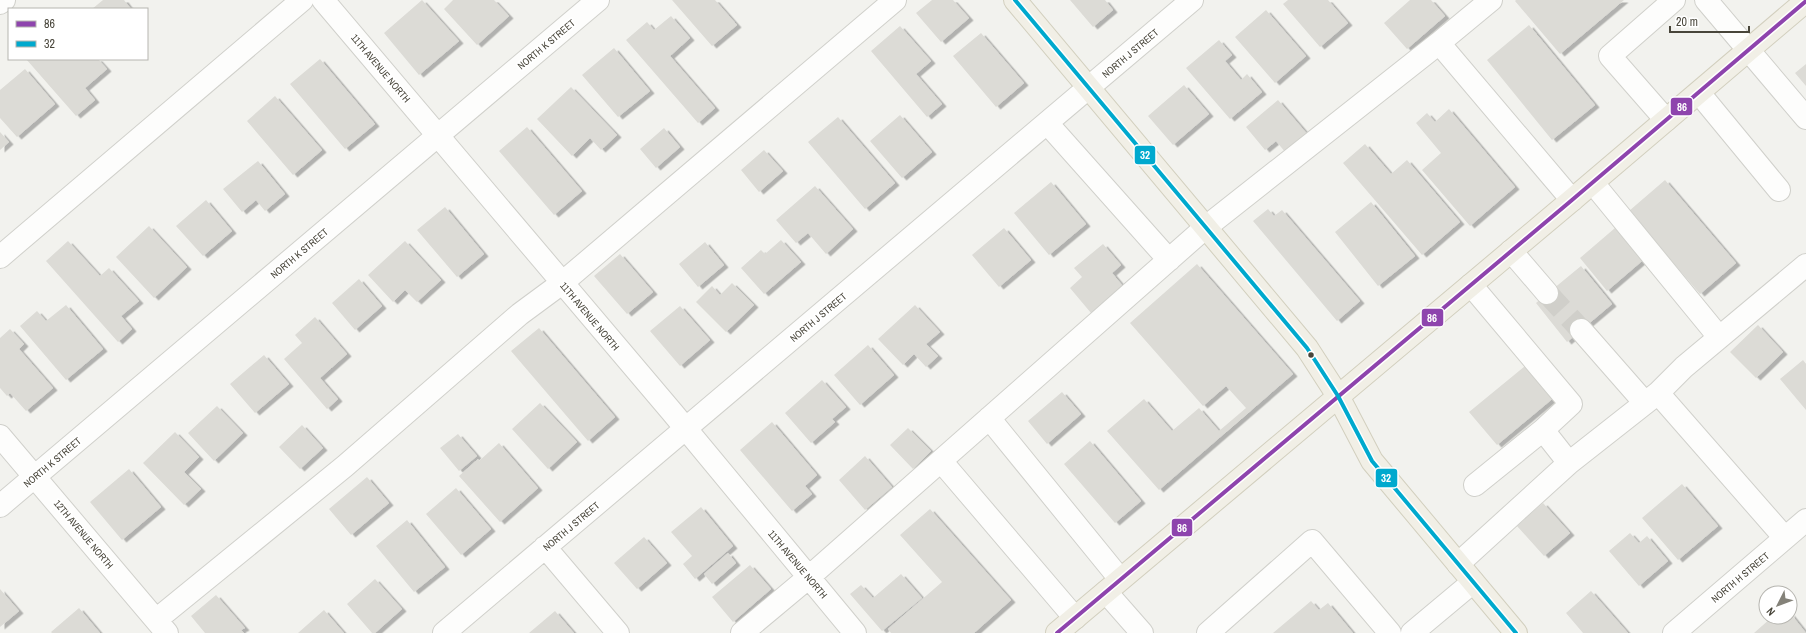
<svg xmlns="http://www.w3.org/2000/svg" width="1806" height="633" font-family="'Archivo Narrow',sans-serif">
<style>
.building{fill:#dcdbd6;filter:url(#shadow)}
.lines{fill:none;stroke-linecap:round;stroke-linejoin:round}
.minor-tunnel{stroke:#d0cfca;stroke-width:22;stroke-dasharray:22 11;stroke-linecap:butt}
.minor-casing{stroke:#d0d0cb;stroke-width:24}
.major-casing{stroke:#d2cfbe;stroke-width:24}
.minor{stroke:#fdfdfc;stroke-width:22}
.major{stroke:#f1efe6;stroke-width:22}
.bus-1-casing{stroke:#fff;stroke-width:7}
.bus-2-casing{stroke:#fff;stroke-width:7}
.bus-1{stroke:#8e44ad;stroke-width:4}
.bus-2{stroke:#00a9ce;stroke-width:4}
.bus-dot{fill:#48453a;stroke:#fff;stroke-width:1.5}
.labels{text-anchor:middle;stroke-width:3.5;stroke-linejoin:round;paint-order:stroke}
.street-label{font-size:10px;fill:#48453a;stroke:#fff}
.line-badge{stroke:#fff;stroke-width:1.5}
.badge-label{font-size:11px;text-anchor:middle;font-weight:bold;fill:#fff}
</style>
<defs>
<filter id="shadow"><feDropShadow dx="4.5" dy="2.5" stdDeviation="0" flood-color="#0004"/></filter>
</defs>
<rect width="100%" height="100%" fill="#f2f2ee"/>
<!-- building -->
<path class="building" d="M103,0H124L131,9H92Z
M422,0L459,41L419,75L384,33Z
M453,0H494L509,16L477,45L444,9Z
M672,0H715L737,25L712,46Z
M932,0H953L969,18L941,42L916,13Z
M1070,0H1105L1113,10L1093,27Z
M1288,0H1328L1348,23L1320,47L1283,4Z
M1410,0H1431L1445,16L1407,49L1384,23Z
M1516,0H1624L1560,54L1515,1Z
M1266,10L1306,56L1275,83L1235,37Z
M671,16L690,38L670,56L715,108L698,123L626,40L647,22L654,30Z
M1529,25L1595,105L1552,140L1487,60Z
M900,26L931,61L916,74L942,104L927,117L871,51Z
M981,33L1024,83L996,107L953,56Z
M1219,40L1232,55L1225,61L1241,80L1247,74L1262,92L1230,119L1186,68Z
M614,48L650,91L618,117L582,75Z
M26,59H98L107,69L85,88L95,100L76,116Z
M320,59L375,124L345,149L290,84Z
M1806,64V86L1795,73Z
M25,69L55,104L17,137L0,118V90Z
M1184,85L1209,114L1173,145L1148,116Z
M571,87L617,135L601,150L590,138L572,156L537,119Z
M275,96L322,150L293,175L247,121Z
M1278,100L1308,135L1286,153L1276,141L1265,150L1246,127Z
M1449,109L1515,187L1470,226L1422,170L1441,153L1416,123L1427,113L1435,122Z
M900,115L932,152L902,178L870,141Z
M838,117L895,183L865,209L808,142Z
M527,127L582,191L554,215L499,151Z
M664,128L680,147L656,168L640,149Z
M0,132L9,142L0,150Z
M1365,144L1391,174L1407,160L1460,222L1422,255L1343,163Z
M764,150L783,171L759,192L741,170Z
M258,161L285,194L265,211L256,200L242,212L223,189Z
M1665,180L1736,263L1700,294L1629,211Z
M1051,182L1086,224L1049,255L1014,213Z
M815,186L853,229L826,254L808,233L796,243L776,220Z
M206,200L232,231L203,256L176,226Z
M1371,202L1415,256L1378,286L1335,232Z
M445,207L484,254L457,277L417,230Z
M1268,209L1274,216L1282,210L1360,301L1337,321L1253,221Z
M149,226L187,267L154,298L116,257Z
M1004,228L1031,260L999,287L972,255Z
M1615,228L1642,261L1607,291L1580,258Z
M781,240L801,262L764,294L741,268L761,250L765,254Z
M68,241L100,276L109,268L139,301L121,316L132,329L118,342L46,261Z
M405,241L441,280L417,302L405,290L393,302L368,275Z
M705,242L724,265L698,287L679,264Z
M1103,244L1121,265L1112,273L1122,285L1091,313L1070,288L1082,277L1074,268Z
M620,254L653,292L627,314L594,276Z
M1197,264L1293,374L1159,490L1107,431L1144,399L1172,431L1199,408L1219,431L1246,408L1226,386L1203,406L1130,323Z
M1581,266L1612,304L1567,342L1536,303Z
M359,279L382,306L355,330L332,303Z
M732,283L754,305L726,332L696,302L712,286L720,295Z
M66,305L103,349L66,380L20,326L37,311L46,321Z
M915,305L940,332L926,344L938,356L926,367L914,354L903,365L878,339Z
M680,306L710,340L680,366L650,331Z
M315,317L347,354L320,378L338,399L327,409L284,359L302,343L295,335Z
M1758,325L1783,352L1756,378L1730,352Z
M539,328L615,417L588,441L511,351Z
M10,329L24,344L19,349L53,388L26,411L10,393L7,396L0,388V338Z
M868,345L894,375L860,405L834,375Z
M264,355L289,384L255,413L230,384Z
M1803,360L1806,364V410L1780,379Z
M1530,362L1557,395L1497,445L1469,412Z
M822,380L846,407L832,419L835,422L811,443L785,413Z
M1062,392L1081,414L1047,444L1028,421Z
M540,403L577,442L548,469L512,429Z
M217,406L243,433L214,461L188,433Z
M772,422L817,475L805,486L812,494L792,511L740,450Z
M302,425L323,448L300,469L279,447Z
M908,428L931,451L913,469L890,445Z
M175,432L199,457L184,472L201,489L184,505L143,463Z
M458,434L477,456L459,471L440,448Z
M1090,441L1141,501L1115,523L1064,464Z
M499,443L538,488L500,522L459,476L478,459L479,461Z
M865,456L892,487L865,510L839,480Z
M129,469L161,507L122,540L90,502Z
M367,477L389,503L351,535L329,509Z
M1682,484L1718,526L1678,560L1642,518Z
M456,488L491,529L461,555L426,514Z
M1543,503L1570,533L1544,556L1517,526Z
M701,507L733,546L695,579L683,564L692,556L671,532Z
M930,509L1011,600L974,633H891L888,629L942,582L900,535Z
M407,520L445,567L414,592L376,546Z
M1630,533L1639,543L1647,536L1668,561L1639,586L1609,551Z
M644,537L667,563L637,589L614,563Z
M728,553L736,563L712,584L704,574Z
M750,565L771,589L733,622L712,597Z
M901,574L922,598L882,631L850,594L861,585L873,598Z
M375,579L402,609L375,633H372L347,604Z
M0,589L19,611L0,627Z
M1591,591L1628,633H1583L1566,613Z
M216,595L245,628L241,630L244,633H205L191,616Z
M1311,601L1319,610L1328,603L1353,633H1273Z
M79,608L100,633H52L51,632Z
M324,610L344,633H298Z
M555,611L574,633H529Z
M1790,613L1806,633H1754L1771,618L1775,623L1781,617H1790Z"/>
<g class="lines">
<!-- minor-tunnel -->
<path class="minor-tunnel" d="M1547,293L1581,330"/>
<defs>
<path id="minor" d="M323,0L672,412L855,633
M1706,0L1806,118
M0,3L4,0
M1439,43L1491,0
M1699,93L1779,190
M1666,120L1610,56L1674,0
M1047,123L1169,260
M1593,183L1719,337
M1511,251L1547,293
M0,257L302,0
M1581,330L1645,403
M1658,393L1684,367L1806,265
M989,418L1120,579
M0,436L167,633
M941,461L1075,618
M1569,463L1658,393L1785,538
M1475,485L1543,430
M0,506L598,0
M545,547L618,633
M1458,564L1569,463L1543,430L1571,404L1471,285
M1106,592L1142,633
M156,620L345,466L520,314L562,283L895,0
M444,633L1192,0
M742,633L809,577L1206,227L1439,43L1572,200
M1208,633L1312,541L1390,633
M1412,633L1473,582
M1674,633L1806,520"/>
<path id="major" d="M1015,0L1307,348L1338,396L1372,461L1516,633
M1057,633L1572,200L1806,1"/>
</defs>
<!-- minor casing -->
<use href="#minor" class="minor-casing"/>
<!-- major casing -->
<use href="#major" class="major-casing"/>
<!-- minor -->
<use href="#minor" class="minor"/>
<!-- major -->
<use href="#major" class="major"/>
<defs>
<path id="bus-1" d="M1057,633L1572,200L1806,1"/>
<path id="bus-2" d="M1015,0L1307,348L1338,396L1372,461L1516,633"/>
</defs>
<!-- bus-1 casing -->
<use href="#bus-1" class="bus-1-casing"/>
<!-- bus-2 casing -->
<use href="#bus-2" class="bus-2-casing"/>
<!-- bus-1 -->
<use href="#bus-1" class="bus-1"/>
<!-- bus-2 -->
<use href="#bus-2" class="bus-2"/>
</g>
<!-- markers -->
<circle class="bus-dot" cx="1311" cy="355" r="3.5"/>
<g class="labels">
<!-- street labels -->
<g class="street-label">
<text transform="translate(546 44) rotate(-40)" y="4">NORTH K STREET</text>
<text transform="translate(1130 53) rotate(-40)" y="4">NORTH J STREET</text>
<text transform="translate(381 68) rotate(50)" y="4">11TH AVENUE NORTH</text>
<text transform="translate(299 253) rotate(-40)" y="4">NORTH K STREET</text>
<text transform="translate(590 316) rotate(50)" y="4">11TH AVENUE NORTH</text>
<text transform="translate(818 317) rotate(-40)" y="4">NORTH J STREET</text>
<text transform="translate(52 462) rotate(-40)" y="4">NORTH K STREET</text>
<text transform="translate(571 526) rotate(-40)" y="4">NORTH J STREET</text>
<text transform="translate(84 534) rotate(50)" y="4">12TH AVENUE NORTH</text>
<text transform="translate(798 564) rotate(50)" y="4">11TH AVENUE NORTH</text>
<text transform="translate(1740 577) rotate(-40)" y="4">NORTH H STREET</text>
</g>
</g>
<g class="line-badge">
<rect x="1670" y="97" width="23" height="19" rx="4" fill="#8e44ad"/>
<rect x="1134" y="145" width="22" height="20" rx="4" fill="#00a9ce"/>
<rect x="1421" y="308" width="23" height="19" rx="4" fill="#8e44ad"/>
<rect x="1375" y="468" width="23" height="20" rx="4" fill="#00a9ce"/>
<rect x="1171" y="518" width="22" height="19" rx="4" fill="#8e44ad"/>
</g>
<g class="badge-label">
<text x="1682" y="111">86</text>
<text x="1145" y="159">32</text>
<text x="1432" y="322">86</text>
<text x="1386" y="482">32</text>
<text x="1182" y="532">86</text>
</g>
<!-- legend -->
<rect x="8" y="8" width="140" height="52" fill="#ffffff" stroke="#b6b5b0"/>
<rect x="16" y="21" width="20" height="6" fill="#8e44ad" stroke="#b6b5b0"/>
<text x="44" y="28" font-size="12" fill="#48453a">86</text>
<rect x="16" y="41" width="20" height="6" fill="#00a9ce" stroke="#b6b5b0"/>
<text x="44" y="48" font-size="12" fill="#48453a">32</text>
<!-- north arrow -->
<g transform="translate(1778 605) rotate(228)"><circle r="19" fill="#ffffff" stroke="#b6b5b0"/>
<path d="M0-3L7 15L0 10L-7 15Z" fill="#848279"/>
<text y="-6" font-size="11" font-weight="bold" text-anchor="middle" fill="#48453a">N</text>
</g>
<!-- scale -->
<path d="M1670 26v6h79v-6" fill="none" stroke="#48453a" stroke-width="2"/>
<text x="1676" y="26" font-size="12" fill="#48453a" stroke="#ffffff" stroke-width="3" paint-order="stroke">20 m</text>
</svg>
